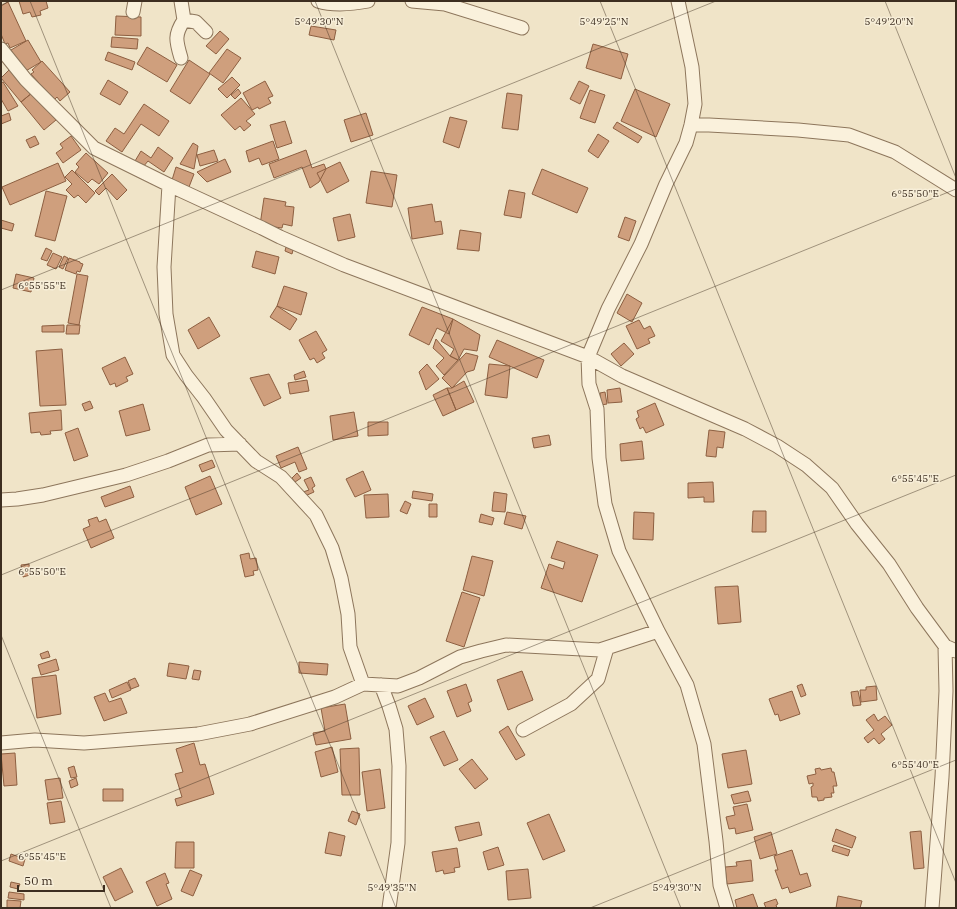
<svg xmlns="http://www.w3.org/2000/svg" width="957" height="909" font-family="'IBM Plex Serif',serif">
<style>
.building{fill:#cf9f7d;stroke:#8d5f41}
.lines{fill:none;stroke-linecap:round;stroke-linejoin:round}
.minor-casing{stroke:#8d765c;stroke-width:15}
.minor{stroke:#faf1dc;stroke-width:13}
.ticks{fill:none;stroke:#3d2e20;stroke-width:1;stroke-opacity:0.45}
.ticks-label{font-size:10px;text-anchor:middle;fill:#3d2e20;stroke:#f7eed8;stroke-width:3;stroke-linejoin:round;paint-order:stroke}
</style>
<rect width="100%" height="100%" fill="#f0e4c8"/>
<!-- building -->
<path class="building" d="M19,1H46L48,8L40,11L41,15L32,17L30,12L23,14Z
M8,2L26,41L10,48L8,43L5,44L1,34V6Z
M116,16L141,17V36L115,35Z
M311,26L336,30L334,40L309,35Z
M220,31L229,39L216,54L206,46Z
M112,37L138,39L137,49L111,47Z
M28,40L41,62L24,72L11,50Z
M593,44L628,54L621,79L586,68Z
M147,47L177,65L167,82L137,64Z
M227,49L241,58L223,83L209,73Z
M108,52L135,62L132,70L105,60Z
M189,60L210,74L190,104L170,91Z
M42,61L70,92L60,101L57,97L54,100L31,74L34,72L32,70Z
M11,68L32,93L21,102L1,78Z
M232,77L240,85L227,98L218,89Z
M108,80L128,92L120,105L100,94Z
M265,81L273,96L268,98L271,103L259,109L258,107L252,110L243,93Z
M579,81L589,86L580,104L570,99Z
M3,82L18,106L8,111L1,99V83Z
M238,89L241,93L235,99L231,95Z
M635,89L670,104L656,137L621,121Z
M590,90L605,95L595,123L580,118Z
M33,92L56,120L44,130L21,102Z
M507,93L522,95L518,130L502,128Z
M241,98L255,114L246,121L251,125L244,131L240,126L235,130L221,115Z
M144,104L169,121L159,136L141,124L122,152L106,141L115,128L124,134Z
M9,113L11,120L1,124V116Z
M366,113L373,135L351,142L344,120Z
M450,117L467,121L459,148L443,142Z
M285,121L292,143L277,148L270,125Z
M617,122L642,137L638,143L613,128Z
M598,134L609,141L598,158L588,151Z
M35,136L39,144L30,148L26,140Z
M71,136L81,150L63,163L56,153L63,148L60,144Z
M273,141L279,159L262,165L259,158L249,162L246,151Z
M193,143L198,146L194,169L180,164Z
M158,147L173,158L164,172L148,161L143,167L135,161L141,151L151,158Z
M214,150L218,161L200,166L197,155Z
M306,150L312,168L324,164L326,169L319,182L310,188L302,167L274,178L269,164Z
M86,153L108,173L99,184L92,179L88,183L75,172L79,167L76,164Z
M225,159L231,172L207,182L197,172Z
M340,162L349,181L327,193L317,173Z
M58,163L66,181L10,205L2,187Z
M176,167L194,174L189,187L172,180Z
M542,169L588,188L577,213L532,194Z
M72,170L95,193L86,203L78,195L74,198L66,190L72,184L65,177Z
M371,171L397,175L392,207L366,203Z
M112,174L127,190L117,200L106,188L99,195L95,191Z
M509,190L525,193L521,218L504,215Z
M46,191L67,196L55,241L35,236Z
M264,198L286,202L285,206L294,207L292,226L283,224L282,228L260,225Z
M432,204L435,222L441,221L443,234L412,239L408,208Z
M350,214L355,237L338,241L333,218Z
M625,217L636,221L629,241L618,237Z
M1,220L14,224L12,231L1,228Z
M460,230L481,233L479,251L457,249Z
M286,247L293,250L292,254L285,251Z
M46,248L52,251L47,261L41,259Z
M256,251L279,257L275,274L252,267Z
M53,253L62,257L56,269L47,265Z
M64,256L68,258L63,269L59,267Z
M69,258L80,262V263L83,264L80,272L77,271L76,274L65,270Z
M16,274L34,278L31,292L13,288Z
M77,274L88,276L79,325L68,323Z
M284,286L307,293L301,315L277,306Z
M627,294L642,303L632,322L617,313Z
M277,306L297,319L290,330L270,317Z
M422,307L453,319L449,334L437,328L429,345L409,335Z
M209,317L220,336L198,349L188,330Z
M453,319L480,335L477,351L464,349L458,360L450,356L454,349L441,341Z
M639,320L644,329L650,326L655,336L648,339L650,343L637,349L626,326Z
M64,325V332H42V326Z
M67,325H80L79,334H66Z
M316,331L327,350L322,353L325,358L317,363L314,358L310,360L299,340Z
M436,339L450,356L458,360L444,375L436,366L444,358L433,348Z
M497,340L544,360L537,378L489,357Z
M624,343L634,354L621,366L611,354Z
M62,349L66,405L40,406L36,351Z
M466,353L478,356L474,370L467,372L452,388L442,378Z
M125,357L133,374L126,377L128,381L116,387L115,383L110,385L102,368Z
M427,364L439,379L426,390L419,372Z
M489,364L510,366L507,398L485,395Z
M304,371L306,377L295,380L294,375Z
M269,374L281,398L264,406L250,378Z
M307,380L309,391L290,394L288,383Z
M464,381L474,402L456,410L447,388H452Z
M447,388L456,410L443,416L433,395Z
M620,388L622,402L608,403L607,390Z
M605,392L607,404L601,405L600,393Z
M90,401L93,408L85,411L82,404Z
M655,403L664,425L646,433L643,427L640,429L636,419L639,417L637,411Z
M143,404L150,430L126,436L119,411Z
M61,410L62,430L50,431L51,434L41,435L40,432L31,433L29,413Z
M354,412L358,436L333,440L330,416Z
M368,422H388V435L368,436Z
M78,428L88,456L74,461L65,433Z
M709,430L725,432L723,448L717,447L716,457L706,456Z
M549,435L551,445L534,448L532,438Z
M642,441L644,459L621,461L620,444Z
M298,447L307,469L299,472L295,462L281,468L276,456Z
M212,460L215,467L202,472L199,465Z
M363,471L371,490L355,497L346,479Z
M297,473L301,478L295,482L292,478Z
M210,476L222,504L196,515L185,487Z
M311,477L315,486L312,488L314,492L305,496L303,492L309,490L304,480Z
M713,482L714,502H704V497L688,498V483Z
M130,486L134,497L105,507L101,497Z
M413,491L433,494L432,501L412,498Z
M494,492L507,494L505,512L492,511Z
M388,494L389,517L366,518L364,495Z
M405,501L411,504L407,514L400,511Z
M429,504H437V517H429Z
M753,511H766V532H752Z
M507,512L526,516L522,529L504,524Z
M634,512L654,513L653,540L633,539Z
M481,514L494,518L492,525L479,522Z
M97,517L99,522L106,519L114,538L91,548L83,529L90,526L88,520Z
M557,541L598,555L582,602L541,588L549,564L563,569L565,562L551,558Z
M249,553L250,559L256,558L258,570L253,571L254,575L245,577L240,555Z
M472,556L493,561L484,596L463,590Z
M29,564L30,575L23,577L21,565Z
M738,586L741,622L718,624L715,587Z
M462,592L480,598L464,647L446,641Z
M48,651L50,657L42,659L40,654Z
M56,659L59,670L41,675L38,665Z
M299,662L328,664L327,675L299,673Z
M169,663L189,666L186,679L167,676Z
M194,670L201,671L199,680L192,679Z
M522,671L533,700L508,710L497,680Z
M56,675L61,714L37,718L32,678Z
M135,678L139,686L131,689L128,681Z
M127,682L131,690L112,698L109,690Z
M466,684L472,701L468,703L471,711L457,717L447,691Z
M802,684L806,695L801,697L797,686Z
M876,686L877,700L861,702L860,690H866V687Z
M792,691L800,714L780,721L778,714L775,715L769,699Z
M858,691L861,705L853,706L851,692Z
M105,693L109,702L121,698L127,713L104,721L94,697Z
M425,698L434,717L417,725L408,706Z
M345,704L351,739L316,745L313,733L325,731L321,708Z
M874,714L878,721L885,716L892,725L881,734L885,739L879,744L874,738L868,743L864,738L874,730L866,720Z
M508,726L525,755L516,760L499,732Z
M444,731L458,760L444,766L430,737Z
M194,743L200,765L205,764L214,794L177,806L175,799L182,797L175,774L183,772L176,749Z
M332,747L338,772L321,777L315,752Z
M359,748L360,795H342L340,749Z
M746,750L752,784L728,788L722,754Z
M15,753L17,785L4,786L1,754Z
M472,759L488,779L475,789L459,769Z
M74,766L77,777L71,778L68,768Z
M820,768L821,770L831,768L832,772H834L837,786H833L834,793H831L832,797L824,798V800L818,801L817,797H812L811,787L813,786V783L809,784L807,776L816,774L815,769Z
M380,769L385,808L367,811L362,772Z
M60,778L63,798L48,800L45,780Z
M76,778L78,785L71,788L69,781Z
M103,789H123V801H103Z
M748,791L751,801L734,804L731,795Z
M61,801L65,822L50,824L47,803Z
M747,804L753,830L736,834L735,828L729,829L726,817L735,815L733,807Z
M352,811L360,814L356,825L348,821Z
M549,814L565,851L543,860L527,823Z
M479,822L482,835L459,841L455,827Z
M836,829L856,837L852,848L832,841Z
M921,831L924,868L914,869L910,832Z
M329,832L345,836L341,856L325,853Z
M771,832L777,854L760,859L754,837Z
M176,842H194V868H175Z
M834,845L850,850L848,856L832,851Z
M498,847L504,865L488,870L483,852Z
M457,848L460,867L454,868L455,872L444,874L443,870L436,872L432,852Z
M792,850L800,875L807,873L811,886L790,893L788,887L782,889L775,870H778L774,856Z
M11,854L25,859L23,866L9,861Z
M751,860L753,881L727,884L725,867L737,866L736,862Z
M121,868L133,892L115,901L103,877Z
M528,869L531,898L508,900L506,871Z
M190,870L202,875L193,896L181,891Z
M165,873L169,883L166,884L172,899L157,906L146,882Z
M11,882L20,884L18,889L10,887Z
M9,892L24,894V900L8,898Z
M753,894L758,908H737L735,900Z
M838,896L862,901L860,908H836Z
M776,899L778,904L776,905L777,908H766L764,903Z
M7,900L21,901L20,908H7Z"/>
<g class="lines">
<defs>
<path id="minor" d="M181,1L184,20C174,35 176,41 181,58
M318,1C334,6 352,4 368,1
M412,1L445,4L522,28
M678,1L692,67L695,104L691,125L686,143L666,184L641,244L608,309L588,357L589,384L597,409L599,458L605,504L619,551L658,631L687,685L704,744L716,841L720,885L727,908
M133,12L135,1
M184,20L196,22L206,32
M1,49L26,80L94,148L169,185L262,228L280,237L344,265L588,357L622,376L745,429L777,446L806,465L832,488L857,524L889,564L917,608L945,646L956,651
M691,125H709L798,130L849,135L895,152L956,190
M169,185L164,267L166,314L173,355L186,375L204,398L226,430L256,461L281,477L316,515L332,548L341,578L348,614L350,647L363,684
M1,500L17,499L43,495L126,475L168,461L208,445L240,444
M381,685L389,706L396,729L399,766L398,843L389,908
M523,730L571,704L598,679L607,648
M1,743L35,740L84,743L198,734L250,724L335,697L363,684L398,686L419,678L460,657L481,651L506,645L600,650L658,631
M932,908L942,777L946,691L945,646"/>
</defs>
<!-- minor casing -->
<use href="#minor" class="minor-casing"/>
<!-- minor -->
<use href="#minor" class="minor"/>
</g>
<!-- ticks -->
<path class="ticks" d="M30,1L396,908M315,1L681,908M600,1L956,883M885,1L956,178M1,5L10,1M1,290L716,1M1,575L956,189M1,635L111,908M1,861L956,475M590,908L956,760"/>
<g class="ticks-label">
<text x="319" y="25">5°49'30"N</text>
<text x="604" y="25">5°49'25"N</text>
<text x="889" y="25">5°49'20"N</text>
<text x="915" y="197">6°55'50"E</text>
<text x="42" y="289">6°55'55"E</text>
<text x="915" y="482">6°55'45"E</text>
<text x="42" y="575">6°55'50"E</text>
<text x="915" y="768">6°55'40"E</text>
<text x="42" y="860">6°55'45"E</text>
<text x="392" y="891">5°49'35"N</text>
<text x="677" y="891">5°49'30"N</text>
</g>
<!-- border -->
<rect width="957" height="909" fill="none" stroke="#3d2e20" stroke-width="4"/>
<!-- scale -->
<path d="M18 885v6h86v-6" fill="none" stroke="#3d2e20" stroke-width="2"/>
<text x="24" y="885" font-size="12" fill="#3d2e20" stroke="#f7eed8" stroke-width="3" paint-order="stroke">50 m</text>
</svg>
